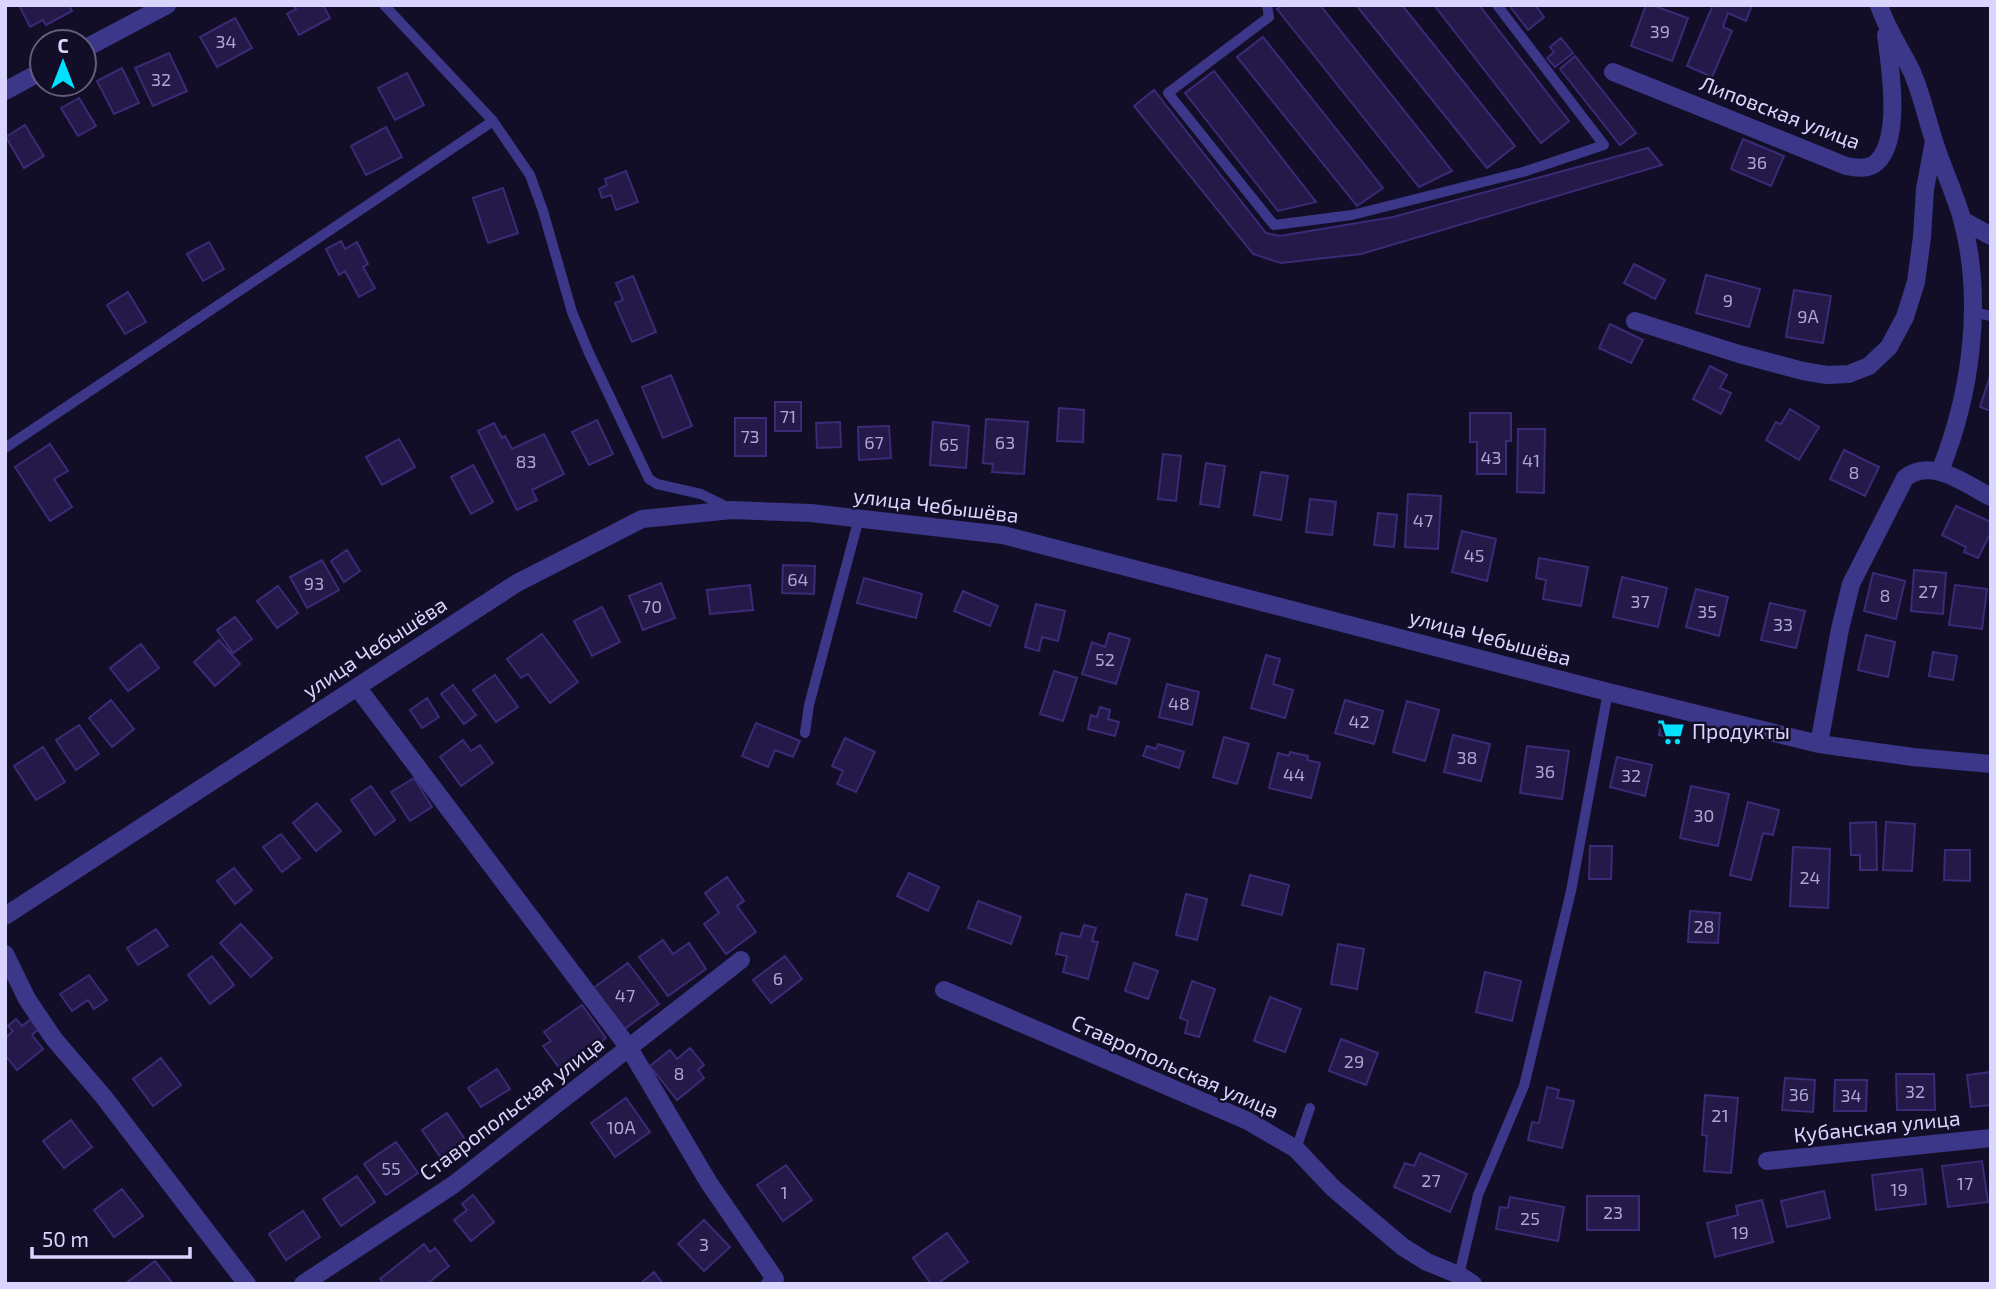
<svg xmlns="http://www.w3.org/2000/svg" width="1996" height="1289" font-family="'Exo 2',sans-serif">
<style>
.building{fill:#241949;stroke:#3b2a76;stroke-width:2}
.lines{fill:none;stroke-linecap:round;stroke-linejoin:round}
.lane{stroke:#3c3789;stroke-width:10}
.street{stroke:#3c3789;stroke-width:18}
.labels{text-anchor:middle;stroke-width:5;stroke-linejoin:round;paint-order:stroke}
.number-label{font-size:18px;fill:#aca6d2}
.street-label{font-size:21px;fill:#dad5ff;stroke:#130e28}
.poi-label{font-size:21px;fill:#dad5ff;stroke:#130e28;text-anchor:start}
</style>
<rect width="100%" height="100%" fill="#130e28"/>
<!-- building -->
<path class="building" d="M19,5H69L72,11L46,25L43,20L30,27Z
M293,5H323L330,18L299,35L287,14L296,9Z
M1282,5H1320L1452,171L1419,187L1277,9Z
M1356,5H1402L1515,146L1487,168Z
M1434,5H1479L1569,121L1541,143Z
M1509,5H1535L1544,17L1528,30Z
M1646,5H1652L1688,18L1672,61L1631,46Z
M1713,5H1752L1746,21L1728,13L1723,27L1732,31L1712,77L1687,66Z
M235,18L252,48L217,67L200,37Z
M1263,37L1383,188L1357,206L1237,57Z
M1561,38L1573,53L1555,67L1547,58L1554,52L1550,47Z
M169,53L187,91L153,106L135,68Z
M1575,56L1636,133L1620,145L1560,69Z
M122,68L139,103L114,114L97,81Z
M1214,71L1316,202L1278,211L1185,93Z
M407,73L424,105L395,120L378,88Z
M1154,90L1266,233L1280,236L1393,217L1648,148L1662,165L1361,254L1281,263L1253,254L1134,106Z
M79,98L96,126L78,136L61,108Z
M25,125L44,156L24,168L6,137Z
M386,127L402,157L366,175L351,146Z
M1743,139L1784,156L1771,186L1731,169Z
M626,171L638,202L616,210L611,195L602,198L599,189L607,185L605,179Z
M503,188L518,233L488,243L473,198Z
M341,241L345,249L357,242L368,264L363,267L375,288L359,297L345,271L339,275L326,249Z
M209,242L224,269L203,281L187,254Z
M1634,264L1665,280L1655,299L1624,283Z
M1706,275L1760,289L1749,327L1696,313Z
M633,276L656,332L632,342L615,303L623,300L616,283Z
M1794,290L1831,296L1823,343L1786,337Z
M128,292L146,322L125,334L107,305Z
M1610,324L1643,340L1631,363L1599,348Z
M1710,366L1727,375L1720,388L1731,393L1721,414L1693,399Z
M1991,373V411L1980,407Z
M671,375L692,426L663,438L642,387Z
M775,402H801V431H775Z
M1059,408L1084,410L1083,442L1057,441Z
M1790,409L1819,427L1799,460L1766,440L1776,422L1781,424Z
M1470,413H1511V441H1506V474H1477V442H1470Z
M735,418H766V456H735Z
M986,419L1028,422L1024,474L992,472L993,464L983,463Z
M597,420L613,454L589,465L572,432Z
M840,422L841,447L817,448L816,423Z
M933,422L969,426L966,468L930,465Z
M494,423L502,438L505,436L512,449L544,434L564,474L532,490L537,500L517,510L478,431Z
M889,426L891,458L859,460L858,427Z
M1518,429H1545L1544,493L1517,492Z
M399,439L415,467L382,485L366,457Z
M50,444L68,471L54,479L72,507L50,521L15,467Z
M1844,450L1879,467L1865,496L1830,479Z
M1163,454L1181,456L1176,501L1158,499Z
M1206,463L1225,466L1219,507L1200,504Z
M473,465L493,502L471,514L451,477Z
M1261,472L1288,476L1281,520L1254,515Z
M1408,494L1441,496L1438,549L1405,547Z
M1310,499L1336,502L1332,535L1306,532Z
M1956,506L1991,522V532L1978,558L1964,552L1966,547L1942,535Z
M1378,513L1397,515L1394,547L1374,545Z
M1462,531L1496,539L1487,581L1452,572Z
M347,550L360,571L344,582L331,561Z
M1539,558L1588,567L1581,606L1543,599L1546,580L1536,578Z
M322,560L339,590L307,608L290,577Z
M783,565L815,566L814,594L782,593Z
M1914,570L1946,573L1943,614L1911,611Z
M1873,573L1905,581L1896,619L1864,611Z
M1622,577L1667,588L1658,627L1613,617Z
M864,578L922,594L916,618L857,603Z
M661,583L675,618L643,630L629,596Z
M750,585L753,610L710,614L707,590Z
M1955,585L1987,589L1982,629L1949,625Z
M278,586L298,613L277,628L257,601Z
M1696,589L1728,597L1719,636L1686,627Z
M963,591L998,606L990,626L954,611Z
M1770,603L1805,611L1796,648L1761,640Z
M1036,604L1065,611L1058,641L1042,637L1039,651L1025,647Z
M602,607L620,642L592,656L574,621Z
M235,617L252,639L233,653L217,630Z
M1109,633L1130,639L1116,684L1082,674L1092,642L1105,647Z
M542,634L578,682L550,703L528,674L521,678L507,659Z
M1866,635L1895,642L1888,677L1858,670Z
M219,640L240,664L215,686L194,662Z
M141,644L159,668L128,691L110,668Z
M1933,652L1957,656L1953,680L1929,676Z
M1266,655L1280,659L1273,684L1293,690L1285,718L1251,708Z
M1054,671L1077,678L1063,721L1040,714Z
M495,675L518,707L496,722L473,690Z
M1167,684L1199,692L1192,725L1159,717Z
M453,685L476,715L464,724L441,694Z
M427,698L439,717L422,728L410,710Z
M111,700L134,729L112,747L89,718Z
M1345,700L1383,711L1374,744L1335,733Z
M1407,701L1439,710L1425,761L1393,752Z
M1100,707L1110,710L1108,719L1119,722L1115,736L1088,729L1091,715L1097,717Z
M756,723L800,741L793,757L775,750L768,767L742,756Z
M1661,723L1683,728L1681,740L1659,735Z
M79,725L99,754L76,770L56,740Z
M1453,735L1490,744L1481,781L1444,772Z
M1224,737L1249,744L1237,784L1213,777Z
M845,738L875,752L856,792L837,784L843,771L832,766Z
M463,740L471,751L480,745L493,763L461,786L440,757Z
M1158,744L1184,752L1179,768L1143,756L1147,746L1156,749Z
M1527,746L1569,751L1562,799L1520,793Z
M43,747L65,782L36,800L14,766Z
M1290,752L1308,756L1307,760L1320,763L1311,798L1269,788L1278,753L1289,756Z
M1617,757L1652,765L1645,796L1610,787Z
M414,778L432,807L410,821L391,792Z
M371,786L395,820L375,835L351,800Z
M1691,786L1729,794L1718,846L1680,838Z
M1748,802L1779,810L1773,835L1763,833L1751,880L1730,875Z
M317,803L341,831L316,851L293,823Z
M1876,822L1877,870H1860V855H1851L1850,823Z
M1886,822L1915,824L1912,871L1883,870Z
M281,834L300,858L282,872L263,847Z
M1590,846H1612L1611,879H1589Z
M1793,847L1830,849L1828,908L1790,906Z
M1945,850H1970V881L1944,880Z
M234,868L252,890L235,904L217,881Z
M909,873L939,887L928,911L897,896Z
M1250,875L1289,885L1282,915L1242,905Z
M727,877L744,901L737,906L756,932L726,954L704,924L719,913L705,893Z
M1186,894L1207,899L1197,940L1176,935Z
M978,901L1021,917L1011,944L968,928Z
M1690,911L1720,913L1718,943L1688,942Z
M241,924L272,958L251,977L220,943Z
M1084,925L1096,928L1092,941L1098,942L1088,979L1063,972L1067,956L1056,954L1061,933L1080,937Z
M156,929L168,946L138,965L127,948Z
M663,940L673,954L689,943L706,969L668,996L639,957Z
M1338,944L1364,949L1357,989L1331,984Z
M212,956L234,985L210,1004L188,975Z
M785,956L802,979L771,1003L753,980Z
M628,963L659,1004L623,1030L592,989Z
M1134,963L1158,971L1148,999L1125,991Z
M1485,972L1521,981L1512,1021L1476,1012Z
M89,975L107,1000L94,1009L88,1000L72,1011L60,994Z
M1192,981L1215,989L1199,1037L1185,1033L1188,1021L1180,1018Z
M1270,997L1301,1009L1285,1052L1254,1041Z
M582,1005L606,1038L561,1070L543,1046L551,1041L544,1032Z
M32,1018L40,1028L32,1035L43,1049L17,1070L5,1055V1038L13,1031L8,1026L16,1019L22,1026Z
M1341,1039L1378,1053L1366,1085L1329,1071Z
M690,1048L704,1065L698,1070L704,1078L677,1100L650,1066L670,1050L677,1059Z
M161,1058L181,1085L153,1106L133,1079Z
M497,1069L510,1089L481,1107L468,1088Z
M1991,1072V1105L1971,1107L1967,1075Z
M1896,1074H1934L1935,1110H1897Z
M1785,1078L1815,1080L1813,1112L1782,1110Z
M1835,1080H1867L1866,1111H1834Z
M1547,1087L1559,1090L1557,1098L1574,1101L1562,1148L1528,1140L1532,1122L1539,1123Z
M1705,1095L1738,1098L1731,1173L1704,1171L1707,1136L1702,1135Z
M626,1098L650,1132L615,1157L591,1123Z
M447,1113L466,1141L441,1158L422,1130Z
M71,1120L92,1147L64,1168L43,1141Z
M396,1142L418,1173L386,1195L364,1164Z
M1420,1153L1467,1174L1450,1212L1394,1187L1405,1163L1414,1166Z
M1982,1161L1988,1202L1948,1207L1942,1166Z
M786,1165L812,1200L783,1221L757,1185Z
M1922,1169L1926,1204L1876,1210L1872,1175Z
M357,1176L375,1202L341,1226L323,1199Z
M122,1189L143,1216L114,1237L94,1210Z
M1824,1191L1830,1218L1787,1227L1781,1201Z
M473,1195L494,1222L471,1241L454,1220L467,1210L462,1204Z
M1587,1196H1639V1230H1587Z
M1510,1197L1564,1207L1558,1241L1496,1229L1500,1207L1508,1208Z
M1762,1200L1773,1242L1715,1257L1707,1223L1738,1215L1736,1206Z
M303,1211L320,1237L286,1260L269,1234Z
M704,1220L730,1247L704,1271L678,1244Z
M947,1233L968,1262L937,1284H931L913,1258Z
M424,1244L430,1252L435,1248L449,1266L427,1284H384L380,1279Z
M155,1261L173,1284H125Z
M654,1272L663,1284H640Z"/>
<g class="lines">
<!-- lane -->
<path class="lane" d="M384,5L493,121L530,175L543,211L572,312L589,353L649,479L657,484L701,494L729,508
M1267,5L1269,17L1168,93L1274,225L1352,215L1523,172L1604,145L1497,5
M1973,312L1991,316
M5,448L493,121
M805,733L809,705L859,518
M1296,1149L1310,1108
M1459,1275L1478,1195L1524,1086L1571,891L1608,692"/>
<!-- street -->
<path class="street" d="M1879,5C1887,30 1901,49 1912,72C1922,95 1927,120 1935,144C1943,169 1955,194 1962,219C1984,301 1971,394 1940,471
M84,49L167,5
M1613,72L1846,166C1856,168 1869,170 1877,162C1902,138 1890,66 1886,35
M5,91L42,71
M1962,220L1991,236
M1635,321L1739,354L1803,371L1827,375L1849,374L1869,366L1889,347L1905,317L1916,282L1922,237L1925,189L1934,141
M357,687L629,1048L709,1183L775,1279L770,1284
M1819,744L1840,629L1851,584L1905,478C1932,457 1965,484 1991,497
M5,916L517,583L642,519L732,510L811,513L1003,535L1608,692L1819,744L1913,757L1991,764
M5,954L27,999L54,1039L103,1096L247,1284
M944,990L1248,1121L1296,1149L1333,1188L1403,1247L1427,1262L1459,1275L1473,1284
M1767,1161L1991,1138
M303,1284L453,1185L741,960"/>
</g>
<!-- icons -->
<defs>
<symbol id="supermarket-bare" viewBox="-9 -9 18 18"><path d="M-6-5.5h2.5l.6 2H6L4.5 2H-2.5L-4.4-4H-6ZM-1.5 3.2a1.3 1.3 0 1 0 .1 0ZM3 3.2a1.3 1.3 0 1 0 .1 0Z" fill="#01e1ff" stroke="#130e28" stroke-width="2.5" paint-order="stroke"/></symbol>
</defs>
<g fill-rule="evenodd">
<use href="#supermarket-bare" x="1652" y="713" width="38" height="38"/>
</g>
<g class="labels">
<!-- number labels -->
<g class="number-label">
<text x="1660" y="38">39</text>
<text x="226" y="48">34</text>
<text x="161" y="86">32</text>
<text x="1757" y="169">36</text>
<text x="1728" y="307">9</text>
<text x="1808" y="323">9А</text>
<text x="788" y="423">71</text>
<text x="750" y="443">73</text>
<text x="874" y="449">67</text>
<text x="1005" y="449">63</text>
<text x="949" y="451">65</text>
<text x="1491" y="464">43</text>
<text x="1531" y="467">41</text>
<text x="526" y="468">83</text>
<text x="1854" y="479">8</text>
<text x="1423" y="527">47</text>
<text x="1474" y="562">45</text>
<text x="798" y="586">64</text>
<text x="314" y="590">93</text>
<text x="1928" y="598">27</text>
<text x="1885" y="602">8</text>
<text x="1640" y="608">37</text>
<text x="652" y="613">70</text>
<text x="1707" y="618">35</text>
<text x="1783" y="631">33</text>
<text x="1105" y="666">52</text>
<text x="1179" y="710">48</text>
<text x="1359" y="728">42</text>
<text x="1467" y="764">38</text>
<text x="1545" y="778">36</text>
<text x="1294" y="781">44</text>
<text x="1631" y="782">32</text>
<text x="1704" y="822">30</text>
<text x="1810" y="884">24</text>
<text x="1704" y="933">28</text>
<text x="778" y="985">6</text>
<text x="625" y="1002">47</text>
<text x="1354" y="1068">29</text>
<text x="679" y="1080">8</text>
<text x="1915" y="1098">32</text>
<text x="1799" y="1101">36</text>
<text x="1851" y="1102">34</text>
<text x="1720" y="1122">21</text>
<text x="621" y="1134">10А</text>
<text x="391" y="1175">55</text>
<text x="1431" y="1187">27</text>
<text x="1965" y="1190">17</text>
<text x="1899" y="1196">19</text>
<text x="784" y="1199">1</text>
<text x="1613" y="1219">23</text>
<text x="1530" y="1225">25</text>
<text x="1740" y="1239">19</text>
<text x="704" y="1251">3</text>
</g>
<!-- street labels -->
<g class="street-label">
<text transform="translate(1780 113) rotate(21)" y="7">Липовская улица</text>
<text transform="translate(936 506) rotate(7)" y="7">улица Чебышёва</text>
<text transform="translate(1490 638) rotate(15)" y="7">улица Чебышёва</text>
<text transform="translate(375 648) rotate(-33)" y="7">улица Чебышёва</text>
<text transform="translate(1175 1067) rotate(24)" y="7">Ставропольская улица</text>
<text transform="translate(512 1109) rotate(-37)" y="7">Ставропольская улица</text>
<text transform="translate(1877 1127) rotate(-6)" y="7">Кубанская улица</text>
</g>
<!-- poi labels -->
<g class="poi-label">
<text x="1692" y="739">Продукты</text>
</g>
</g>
<!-- border -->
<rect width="1996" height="1289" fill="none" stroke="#dad5ff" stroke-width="14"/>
<!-- north arrow -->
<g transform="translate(63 63)"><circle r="33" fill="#130e28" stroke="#635e7e" stroke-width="2"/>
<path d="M0-5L12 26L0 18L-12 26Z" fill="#01e1ff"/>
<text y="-10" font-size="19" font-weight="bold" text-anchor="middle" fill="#dad5ff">С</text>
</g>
<!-- scale -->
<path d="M32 1247v10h158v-10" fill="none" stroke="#dad5ff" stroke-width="3.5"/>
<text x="42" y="1247" font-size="21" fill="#dad5ff" stroke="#130e28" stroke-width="5" paint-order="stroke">50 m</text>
</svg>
